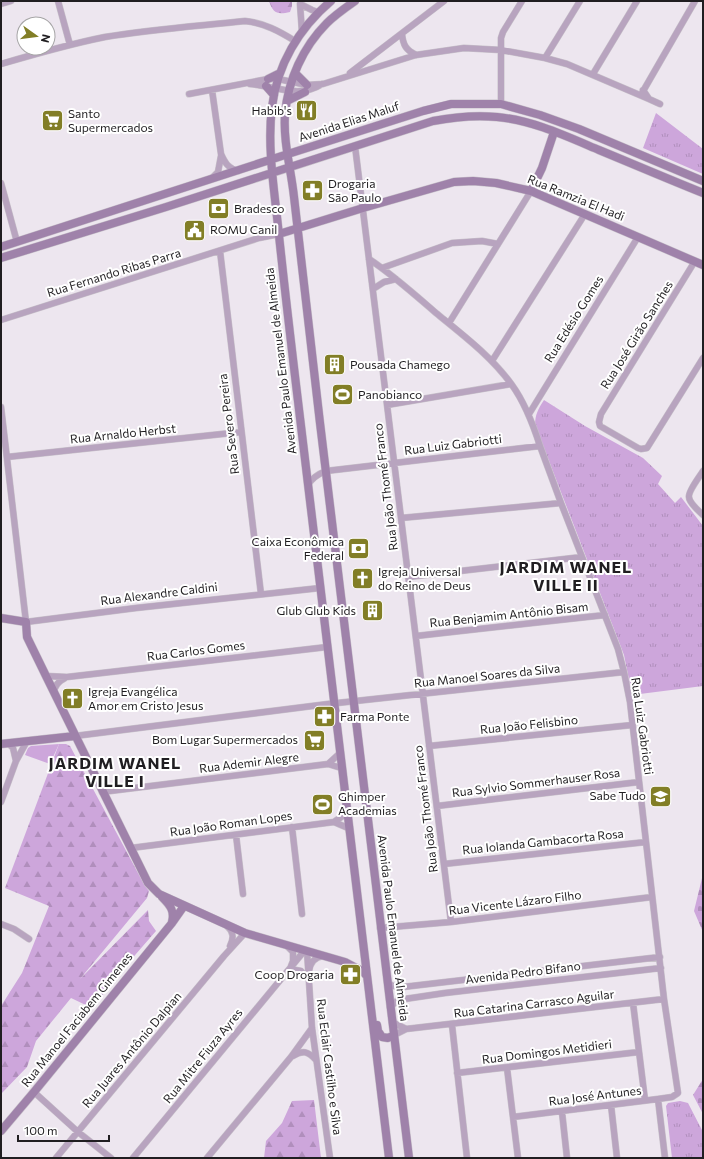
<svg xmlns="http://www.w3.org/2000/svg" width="704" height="1159" font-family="Commissioner,sans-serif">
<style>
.grass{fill:#cda6db}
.forest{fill:url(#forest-firs)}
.cemetery{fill:url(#cemetery-stones)}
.park{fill:url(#park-tufts)}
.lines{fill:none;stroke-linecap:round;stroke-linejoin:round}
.street-casing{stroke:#c8c2ca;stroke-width:7}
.secondary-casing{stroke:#c8c2ca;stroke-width:9}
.street{stroke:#b8a4bf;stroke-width:6}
.secondary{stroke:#9f82aa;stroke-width:8}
.labels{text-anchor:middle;stroke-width:4;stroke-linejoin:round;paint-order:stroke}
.poi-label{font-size:12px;fill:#201e21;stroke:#fff;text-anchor:start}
.street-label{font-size:12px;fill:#201e21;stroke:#fff}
.district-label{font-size:16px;font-weight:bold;letter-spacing:1px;fill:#201e21;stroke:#fff}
</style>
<defs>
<pattern id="forest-firs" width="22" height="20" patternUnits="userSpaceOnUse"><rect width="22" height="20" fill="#cda6db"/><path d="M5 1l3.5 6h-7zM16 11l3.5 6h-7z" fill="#b08ebc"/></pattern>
<pattern id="cemetery-stones" width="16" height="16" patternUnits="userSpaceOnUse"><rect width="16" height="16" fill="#cda6db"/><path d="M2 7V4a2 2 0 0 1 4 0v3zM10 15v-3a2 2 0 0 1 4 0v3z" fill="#b08ebc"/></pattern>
<pattern id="park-tufts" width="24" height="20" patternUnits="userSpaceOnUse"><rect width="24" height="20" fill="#cda6db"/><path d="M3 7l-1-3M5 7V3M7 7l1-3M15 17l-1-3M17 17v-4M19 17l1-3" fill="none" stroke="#b08ebc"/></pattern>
</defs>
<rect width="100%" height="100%" fill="#ede6ef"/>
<!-- grass -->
<path class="grass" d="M59,744L50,764L25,755L28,748L31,746Z"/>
<!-- forest -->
<path class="forest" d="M269,1H292V6L290,12C277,15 273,13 269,1Z
M59,744H66L70,746L145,886L149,891L147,898L80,979L148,910L149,921L156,931L129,962L92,1008L71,998L36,1041L27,1067L1,1094V1006L22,973L49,906L5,888Z
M314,1100L321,1158H264L266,1141L282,1123L292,1101Z"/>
<!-- cemetery -->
<path class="cemetery" d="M703,874V932L694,911Z
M703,1079V1114L693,1095Z"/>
<!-- park -->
<path class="park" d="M656,113L703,149V174L643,148Z
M544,400L585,426L643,458L662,476L658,484L675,503L681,497L703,526V686L632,695L624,655L535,425C535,415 538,409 544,400Z
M680,1101L688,1103L703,1132V1158H672L666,1106L668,1103Z"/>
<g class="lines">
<defs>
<path id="street" d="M58,1L70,45
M1,4L11,1
M302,32L300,4L312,10L318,12
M402,34C403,45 406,50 416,55
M545,58L580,1
M1,64C35,54 70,44 105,37C151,29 198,26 245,21C264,23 279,31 295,41
M350,73L444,1
M593,74L637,1
M250,84C275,86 299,99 322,84
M212,90L221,154C225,163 228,168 238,171
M642,93L695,1
M189,94L268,79H278L307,85L323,84L416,55L464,48L501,50L545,58L567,64L649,99L643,90
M649,99L660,104
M501,104V38L503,32L522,1
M355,146L451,922
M212,178L218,172L221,156
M1,183L17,242
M220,251L261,594
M369,259C393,275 414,294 436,313C463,335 492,357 512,385C525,403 533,424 540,446
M695,261L601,414L599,422L600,426L638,448L641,449L647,448L703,358
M382,268L452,243L482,241L498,244
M373,289L384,282L396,279
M1,320L259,238L279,234
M449,323L531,191
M492,361L585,214
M387,405L511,384
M1,407L26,622L136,608L320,588
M529,414L638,237
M7,457L241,432
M703,471C700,476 688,491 689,497C689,503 699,511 703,515
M308,485C312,478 318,474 326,471L540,446L561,503L618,649L624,672L630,702L664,999L678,1093L672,1097L658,1099L513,1117
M401,518L561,503
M408,577L582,557
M416,636L605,615
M46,676L67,677L327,647
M54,693C54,685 59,681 65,678
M75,736L328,704L624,672
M8,743L13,748L16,761
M429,746L632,725
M339,754L328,764L341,768
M102,792L328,764
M1,802L16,761L27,741
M437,806L639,782
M347,813L334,822L348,828
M292,827L302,914
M236,835L243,894
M131,848L334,822
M444,864L646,842
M1,924L14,929L29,939
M227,926C234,932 234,938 230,946
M380,928L451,922L652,897
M287,946L293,952V961L291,966
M307,951L312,1028L330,1158
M290,969L301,971L308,979
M309,971C310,963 315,957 323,956
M388,983L393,986L403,987L660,957
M633,1003L645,1100
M390,1007L398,1000L445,993L661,968
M392,1022L406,1029L394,1035
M452,1025L467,1158
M406,1029L664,999
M293,1056C303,1050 308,1051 316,1060
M507,1068L518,1158
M457,1073L639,1052
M34,1092L78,1132L111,1158
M658,1099L665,1158
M611,1105L617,1158
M562,1112L567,1158
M56,1158L224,956L245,933
M133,1158L305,950
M207,1158L291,1057L312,1028"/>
<path id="secondary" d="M331,1C299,28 277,65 272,107C267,145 274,188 278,226C285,293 293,360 301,426C329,670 359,914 389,1158
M355,1C345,8 335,15 327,23C303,47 288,80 285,114C283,142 291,169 294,197C302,272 311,347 320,423C349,668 378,913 409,1158
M295,73L307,85
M268,79L280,73
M266,86L274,95
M287,101L305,92
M531,191L542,168L554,132
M279,234L363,208L454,182L473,181L496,183L531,191L703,265
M1,247L288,154L423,111L451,104H501L540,115L579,129L703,181
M1,258L166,207L433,121C454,117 476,115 497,117C532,120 566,136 599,150C633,164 668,179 703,193
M1,618L26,622L27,637L46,676L148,883L159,894L245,933L345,962L362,971L366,975
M1,744L75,736
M162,897C170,905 175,911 172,922
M377,1025L378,1031L382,1037L388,1038L394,1035
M1,1131L34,1092L172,923L184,906"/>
</defs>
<!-- street casing -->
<use href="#street" class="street-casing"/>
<!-- secondary casing -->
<use href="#secondary" class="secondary-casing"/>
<!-- street -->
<use href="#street" class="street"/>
<!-- secondary -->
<use href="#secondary" class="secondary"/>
</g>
<!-- icons -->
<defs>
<symbol id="restaurant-square" viewBox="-11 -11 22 22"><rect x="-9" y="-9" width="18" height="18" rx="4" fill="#827e26" stroke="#fff"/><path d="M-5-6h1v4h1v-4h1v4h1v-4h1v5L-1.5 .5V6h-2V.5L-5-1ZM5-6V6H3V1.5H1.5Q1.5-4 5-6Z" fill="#fff"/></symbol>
<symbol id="supermarket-square" viewBox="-11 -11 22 22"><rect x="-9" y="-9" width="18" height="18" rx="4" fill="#827e26" stroke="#fff"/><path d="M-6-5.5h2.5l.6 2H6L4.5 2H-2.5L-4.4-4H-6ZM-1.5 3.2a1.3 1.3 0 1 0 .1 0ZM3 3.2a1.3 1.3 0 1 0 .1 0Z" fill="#fff"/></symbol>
<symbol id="pharmacy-square" viewBox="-11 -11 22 22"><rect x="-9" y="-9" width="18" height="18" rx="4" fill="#827e26" stroke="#fff"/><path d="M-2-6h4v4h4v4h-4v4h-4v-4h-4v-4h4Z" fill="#fff"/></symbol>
<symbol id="bank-square" viewBox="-11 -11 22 22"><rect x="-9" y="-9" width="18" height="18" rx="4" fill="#827e26" stroke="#fff"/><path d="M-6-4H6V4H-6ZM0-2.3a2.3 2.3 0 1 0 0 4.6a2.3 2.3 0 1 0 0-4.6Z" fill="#fff"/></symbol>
<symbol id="civic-square" viewBox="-11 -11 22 22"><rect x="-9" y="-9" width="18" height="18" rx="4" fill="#827e26" stroke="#fff"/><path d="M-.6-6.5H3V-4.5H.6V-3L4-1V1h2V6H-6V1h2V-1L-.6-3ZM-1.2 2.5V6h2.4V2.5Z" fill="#fff"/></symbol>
<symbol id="building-square" viewBox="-11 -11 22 22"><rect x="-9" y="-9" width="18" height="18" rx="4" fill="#827e26" stroke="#fff"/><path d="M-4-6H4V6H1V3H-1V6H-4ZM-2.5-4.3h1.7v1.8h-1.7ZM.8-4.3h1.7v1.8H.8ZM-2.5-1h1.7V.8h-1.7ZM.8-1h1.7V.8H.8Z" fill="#fff"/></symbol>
<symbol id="stadium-square" viewBox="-11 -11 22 22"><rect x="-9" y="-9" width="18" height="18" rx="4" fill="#827e26" stroke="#fff"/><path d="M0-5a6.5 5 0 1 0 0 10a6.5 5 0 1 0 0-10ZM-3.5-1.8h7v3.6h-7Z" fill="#fff"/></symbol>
<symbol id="church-square" viewBox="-11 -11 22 22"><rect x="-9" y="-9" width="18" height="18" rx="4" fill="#827e26" stroke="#fff"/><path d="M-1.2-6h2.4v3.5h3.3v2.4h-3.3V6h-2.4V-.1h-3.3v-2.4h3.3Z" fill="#fff"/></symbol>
<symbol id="school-square" viewBox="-11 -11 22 22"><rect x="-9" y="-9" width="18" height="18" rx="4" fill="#827e26" stroke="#fff"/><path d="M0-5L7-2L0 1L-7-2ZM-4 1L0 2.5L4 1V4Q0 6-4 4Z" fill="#fff"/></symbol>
</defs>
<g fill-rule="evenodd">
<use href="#restaurant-square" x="294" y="98" width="25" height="25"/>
<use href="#supermarket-square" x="40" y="108" width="25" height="25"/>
<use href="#pharmacy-square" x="300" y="178" width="25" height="25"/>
<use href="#bank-square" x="206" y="196" width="25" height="25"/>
<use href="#civic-square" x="182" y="218" width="25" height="25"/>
<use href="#building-square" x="322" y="352" width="25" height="25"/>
<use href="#stadium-square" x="330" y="382" width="25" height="25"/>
<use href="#bank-square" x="346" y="536" width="25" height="25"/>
<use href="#church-square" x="350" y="566" width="25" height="25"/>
<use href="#building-square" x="360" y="598" width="25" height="25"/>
<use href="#church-square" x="60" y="686" width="25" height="25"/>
<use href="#pharmacy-square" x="312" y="704" width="25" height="25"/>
<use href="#supermarket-square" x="302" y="728" width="25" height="25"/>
<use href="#school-square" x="648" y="784" width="25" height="25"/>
<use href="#stadium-square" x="310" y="792" width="25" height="25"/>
<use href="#pharmacy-square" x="338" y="962" width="25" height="25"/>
</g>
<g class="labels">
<!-- poi labels -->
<g class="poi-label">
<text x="292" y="115" text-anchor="end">Habib's</text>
<text x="68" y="118">Santo<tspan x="68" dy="14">Supermercados</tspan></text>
<text x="328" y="188">Drogaria<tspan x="328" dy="14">São Paulo</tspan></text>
<text x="234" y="213">Bradesco</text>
<text x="210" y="234">ROMU Canil</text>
<text x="350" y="369">Pousada Chamego</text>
<text x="358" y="399">Panobianco</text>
<text x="344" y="546" text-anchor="end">Caixa Econômica<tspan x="344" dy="14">Federal</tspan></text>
<text x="378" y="576">Igreja Universal<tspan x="378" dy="14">do Reino de Deus</tspan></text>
<text x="356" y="615" text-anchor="end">Glub Glub Kids</text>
<text x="88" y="696">Igreja Evangélica<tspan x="88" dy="14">Amor em Cristo Jesus</tspan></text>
<text x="340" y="721">Farma Ponte</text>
<text x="298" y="744" text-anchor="end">Bom Lugar Supermercados</text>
<text x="646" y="800" text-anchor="end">Sabe Tudo</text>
<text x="338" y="801">Ghimper<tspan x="338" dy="14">Academias</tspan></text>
<text x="334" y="979" text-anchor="end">Coop Drogaria</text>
</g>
<!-- street labels -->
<g class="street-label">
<text transform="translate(349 122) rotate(-18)" y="4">Avenida Elias Maluf</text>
<text transform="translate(576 198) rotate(22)" y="4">Rua Ramzia El Hadi</text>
<text transform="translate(114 273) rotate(-17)" y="4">Rua Fernando Ribas Parra</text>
<text transform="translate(574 319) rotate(-58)" y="4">Rua Edésio Gomes</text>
<text transform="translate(637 335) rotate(-58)" y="4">Rua José Girão Sanches</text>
<text transform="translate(281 361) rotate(-97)" y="4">Avenida Paulo Emanuel de Almeida</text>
<text transform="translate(229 424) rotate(-97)" y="4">Rua Severo Pereira</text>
<text transform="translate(123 434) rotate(-6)" y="4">Rua Arnaldo Herbst</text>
<text transform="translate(453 445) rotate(-7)" y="4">Rua Luiz Gabriotti</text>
<text transform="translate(386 487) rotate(-97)" y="4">Rua João Thomé Franco</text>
<text transform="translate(159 594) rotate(-7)" y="4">Rua Alexandre Caldini</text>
<text transform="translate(509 615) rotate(-6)" y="4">Rua Benjamim Antônio Bisam</text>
<text transform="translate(196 651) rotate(-7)" y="4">Rua Carlos Gomes</text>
<text transform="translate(487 676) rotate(-6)" y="4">Rua Manoel Soares da Silva</text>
<text transform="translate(529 725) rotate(-6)" y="4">Rua João Felisbino</text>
<text transform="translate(642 726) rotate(82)" y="4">Rua Luiz Gabriotti</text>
<text transform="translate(249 763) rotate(-7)" y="4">Rua Ademir Alegre</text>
<text transform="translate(536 783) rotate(-7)" y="4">Rua Sylvio Sommerhauser Rosa</text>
<text transform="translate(426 809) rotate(-97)" y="4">Rua João Thomé Franco</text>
<text transform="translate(231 824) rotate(-8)" y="4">Rua João Roman Lopes</text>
<text transform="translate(543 842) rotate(-6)" y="4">Rua Iolanda Gambacorta Rosa</text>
<text transform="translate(515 903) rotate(-7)" y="4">Rua Vicente Lázaro Filho</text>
<text transform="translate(393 928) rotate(83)" y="4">Avenida Paulo Emanuel de Almeida</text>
<text transform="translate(523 973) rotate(-7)" y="4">Avenida Pedro Bifano</text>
<text transform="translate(534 1004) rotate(-7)" y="4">Rua Catarina Carrasco Aguilar</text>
<text transform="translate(77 1020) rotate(-51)" y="4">Rua Manoel Faciabem Gimenes</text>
<text transform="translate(132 1050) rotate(-50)" y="4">Rua Juares Antônio Dalpian</text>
<text transform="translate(547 1052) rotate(-7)" y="4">Rua Domingos Metidieri</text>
<text transform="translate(203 1056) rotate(-51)" y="4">Rua Mitre Fiuza Ayres</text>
<text transform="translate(329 1067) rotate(83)" y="4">Rua Eclair Castilho e Silva</text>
<text transform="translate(595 1096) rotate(-7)" y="4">Rua José Antunes</text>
</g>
<!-- district labels -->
<g class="district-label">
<text x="566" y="573">JARDIM WANEL<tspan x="566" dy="18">VILLE II</tspan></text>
<text x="115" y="769">JARDIM WANEL<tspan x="115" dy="18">VILLE I</tspan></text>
</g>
</g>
<!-- border -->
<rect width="704" height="1159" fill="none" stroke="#201e21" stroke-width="4"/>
<!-- north arrow -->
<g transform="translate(36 36) rotate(104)"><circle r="19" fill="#ffffff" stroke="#a6a5a6"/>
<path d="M0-3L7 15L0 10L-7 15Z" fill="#827e26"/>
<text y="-6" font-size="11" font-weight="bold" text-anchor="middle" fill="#201e21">N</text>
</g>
<!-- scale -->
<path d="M18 1135v6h91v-6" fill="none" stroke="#201e21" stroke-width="2"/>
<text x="24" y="1135" font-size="12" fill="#201e21" stroke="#ffffff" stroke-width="3" paint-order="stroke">100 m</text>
</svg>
